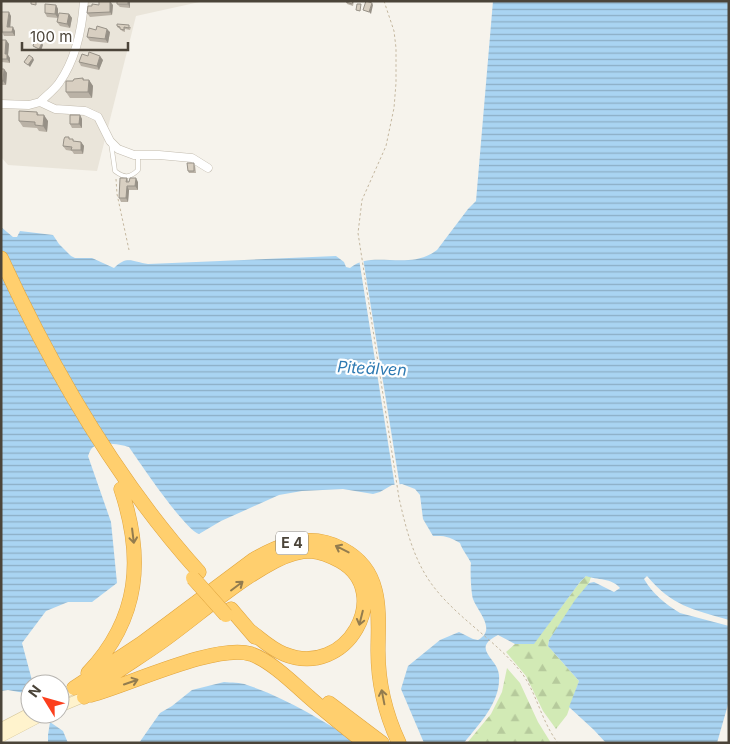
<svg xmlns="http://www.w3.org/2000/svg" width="730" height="744" font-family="Inter,sans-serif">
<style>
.residential{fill:#eae5da}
.forest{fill:url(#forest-firs)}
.water{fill:url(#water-rules)}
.pier{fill:#f6f3ec}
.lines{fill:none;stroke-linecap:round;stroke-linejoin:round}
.lane-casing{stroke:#c2bbae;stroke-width:5}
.street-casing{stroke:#c2bbae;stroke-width:9}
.secondary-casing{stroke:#d6c79b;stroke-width:11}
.highway-casing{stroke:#e0a43c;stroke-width:15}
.path{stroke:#c4b79f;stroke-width:1;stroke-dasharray:2.5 2.5;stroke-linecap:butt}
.lane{stroke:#fff;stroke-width:4}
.street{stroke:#fff;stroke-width:8}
.secondary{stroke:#fff3cd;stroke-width:10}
.highway{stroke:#ffcf6e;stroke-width:14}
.highway-bridge-casing{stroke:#e0a43c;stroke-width:15;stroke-linecap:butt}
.highway-bridge{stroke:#ffcf6e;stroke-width:14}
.wall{fill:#bab2a6}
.shaded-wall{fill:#979187}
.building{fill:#d8cfc1;stroke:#979187}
.oneway{stroke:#937c4e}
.labels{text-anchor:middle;stroke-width:4.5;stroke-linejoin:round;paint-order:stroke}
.shield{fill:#fff;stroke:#817c74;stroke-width:1}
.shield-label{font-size:14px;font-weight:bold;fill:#4b4439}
.water-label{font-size:16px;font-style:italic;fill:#2e7ab2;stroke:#fff}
</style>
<defs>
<pattern id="forest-firs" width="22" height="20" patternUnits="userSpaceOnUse" patternTransform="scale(1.25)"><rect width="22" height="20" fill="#d2eab5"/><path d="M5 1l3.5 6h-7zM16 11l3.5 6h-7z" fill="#b6ca9c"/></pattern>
<pattern id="water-rules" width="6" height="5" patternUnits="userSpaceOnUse" patternTransform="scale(1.25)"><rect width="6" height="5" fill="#a9d4f2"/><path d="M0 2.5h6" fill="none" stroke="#8caec5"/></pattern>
</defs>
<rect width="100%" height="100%" fill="#f6f3ec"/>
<!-- residential -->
<path class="residential" d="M1,1H204L136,16L97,171L8,165L1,157Z"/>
<!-- forest -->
<path class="forest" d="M586,576L591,577L589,583L549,640L548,646L579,681L567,715L556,729L543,711L526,676L506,652L515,644L534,643L580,582Z
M507,668L520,683L538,722L551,743H467L491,714L502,692Z"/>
<!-- water -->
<path class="water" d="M493,1H729V620C692,609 672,606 647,576L644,579C653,594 665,604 680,613L729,626V701L717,743H606L594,730L569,707L579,681L548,646L549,640L575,600L589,583L594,582L614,592L620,588C612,578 597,580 586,576L580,582L534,644H515L498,635C470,649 498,658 499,675C501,702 480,723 464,743H424L401,689L408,666L440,640L459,632L473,639L478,640C497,630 478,612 473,599C471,593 470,569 471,563C468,556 462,550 460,543C448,536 445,536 433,536L423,519L420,495L415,489L402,484L392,485L380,492L373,494L343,489L302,491L279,495L221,521L199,534C185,530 140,463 129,447C120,444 99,441 92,448C90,450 89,454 88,456L111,522L117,583L92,602H68L46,611L22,643L33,684H30V694L8,690L1,691V227L13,237H17L20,231L53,235L59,244L71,256L75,258H92L114,268C127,255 133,262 148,264L336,256L344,262L346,267L350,268C373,249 408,272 437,250L468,209L476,201Z
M224,682C232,683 240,682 247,685C287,698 323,721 359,743H139L160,713L172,706L192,690Z
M50,722L63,731L68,743H48V735Z"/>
<!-- pier -->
<path class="pier" d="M363,258L392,437L400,487H395L359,259Z"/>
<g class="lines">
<defs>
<path id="lane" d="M111,143L115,171C124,178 130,178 138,170V155"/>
<path id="street" d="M84,1C82,30 76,59 59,83C54,90 46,96 40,102L55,109L85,111L98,117L110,141L118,149L134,155H159L192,158L208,168
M1,104L29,105L40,102"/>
<path id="secondary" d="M60,696L74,688
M60,707L84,697
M1,728L30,713
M1,737L45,714"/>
<path id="highway" d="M1,258C53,371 116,480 199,572
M231,609L255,637
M88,673C140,618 144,558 121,489
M74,688L142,643L253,560C265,553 278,547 291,543C326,534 366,553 375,590C380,609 378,631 378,651C378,684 385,713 399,743
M91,695C129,685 216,643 251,654C271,661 293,683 309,697C327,713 346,728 365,743
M84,697C108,675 138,659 164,640C200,614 235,582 275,561C285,556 300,551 311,551C322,552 331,556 340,561C395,592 347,680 284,654C271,649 261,639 250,631
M329,703L382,743"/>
</defs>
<!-- lane casing -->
<use href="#lane" class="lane-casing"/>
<!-- street casing -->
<use href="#street" class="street-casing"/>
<!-- secondary casing -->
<use href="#secondary" class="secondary-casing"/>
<!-- highway casing -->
<use href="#highway" class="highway-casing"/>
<!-- path -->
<path class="path" d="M384,1L394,31L396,48V83L394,108L386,146L362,200L358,233L399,498C405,524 411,550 425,574C448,613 492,636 521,672C537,693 541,721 558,743
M116,179L117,194L129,250"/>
<!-- lane -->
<use href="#lane" class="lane"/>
<!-- street -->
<use href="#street" class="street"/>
<!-- secondary -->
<use href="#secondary" class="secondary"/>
<!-- highway -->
<use href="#highway" class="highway"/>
<defs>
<path id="highway-bridge" d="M193,578L226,615"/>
</defs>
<!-- highway-bridge casing -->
<use href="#highway-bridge" class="highway-bridge-casing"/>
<!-- highway-bridge -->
<use href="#highway-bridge" class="highway-bridge"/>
</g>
<!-- wall -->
<path class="wall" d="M117,1H130V8L120,7L117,4Z
M346,1H354L353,6L347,4Z
M56,5L58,9V18L47,17L45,13Z
M113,5L112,15L90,17L87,13Z
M1,12L11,16L10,27L15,31V36H4L2,32Z
M69,14L72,18L70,28L60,26L57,22Z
M117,26L131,27L130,30L125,29V32L122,31L120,28H118Z
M96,30L110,32L108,43L90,41L87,37Z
M1,40H6L9,44L8,55L10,58V63L2,62L1,61Z
M103,60L99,70L81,66L79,62Z
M1,69H4L7,73L6,85H1Z
M83,78L84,80H89L93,86L92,98H70L66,92L73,81Z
M37,112L39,115L48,121L47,132L39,131L37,128L23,127L19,121Z
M80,115L82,119V128H72L70,124Z
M70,139L74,141L81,142L84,146L83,154H74L72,151L66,150L63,146Z
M195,165L196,173H189L188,171Z
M127,178L129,182H138V190H129L128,202H121L119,198Z"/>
<!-- shaded-wall -->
<path class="shaded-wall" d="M110,1L113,5L112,15L110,12Z
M128,1H130V8L128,4Z
M372,3L373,5L371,14L369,12Z
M56,5L58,9V18L55,14Z
M9,12L11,16L10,31L7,27Z
M69,14L72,18L70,28L67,24Z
M13,27L15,31V36L12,32Z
M107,29L110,32L108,43L105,39Z
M6,40L9,44L8,55L10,58V63L7,59L5,54Z
M42,43L43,45L41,51L39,49Z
M100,56L103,60L99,70L97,66Z
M33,58L34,60L30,67L28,65Z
M4,69L7,73L6,85L3,81Z
M89,80L93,86L92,98L88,92Z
M44,115L48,121L47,132L43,126Z
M80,115L82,119V128L79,124Z
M81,142L84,146L83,154L81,150Z
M136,178L138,182V190L135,186Z
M127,186L129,190L128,202L126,198Z"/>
<!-- building -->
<path class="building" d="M31,1H36V5L31,4Z
M99,1H110V12L87,13L88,6H92V4L99,5Z
M117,1H128V4H117Z
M346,1H353L352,4L346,2Z
M366,1L372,3L369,12L363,10Z
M45,4L56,5L55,14L45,13Z
M357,4H361L360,11L356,10Z
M1,12H9L7,27H13L12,32H2Z
M59,13L69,14L67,24L57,22Z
M117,24L129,25V28L124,27V30L120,29V27L117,26Z
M97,26L107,29L105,39L87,37L89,28L96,30Z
M1,40H6L5,54H7V59H1Z
M35,40L42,43L39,49L33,46Z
M89,52L100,56L97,66L79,62L82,54L88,56Z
M29,55L33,58L28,65L24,62Z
M1,69H4L3,81H1Z
M83,78V80H89L88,92H66V81H73L74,79Z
M19,111L37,112V115H44L43,126L35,125V122L19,121Z
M70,115H80L79,124H70Z
M65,137H69V139H73V141L81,142V150H71L72,147L63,146L64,139Z
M187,163H194V171H188Z
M120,178H127L126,182H129L130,178H136L135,186H127L126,198H119Z"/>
<!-- one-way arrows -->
<defs><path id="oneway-shaft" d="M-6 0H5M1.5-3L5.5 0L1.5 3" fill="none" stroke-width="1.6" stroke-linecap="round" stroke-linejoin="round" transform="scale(1.25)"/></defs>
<g class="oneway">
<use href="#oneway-shaft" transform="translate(133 536) rotate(83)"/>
<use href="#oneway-shaft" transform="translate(342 549) rotate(-153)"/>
<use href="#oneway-shaft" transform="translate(237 586) rotate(-37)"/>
<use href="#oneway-shaft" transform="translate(361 618) rotate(104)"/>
<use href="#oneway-shaft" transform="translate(131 682) rotate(-19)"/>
<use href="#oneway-shaft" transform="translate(383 697) rotate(-101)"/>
</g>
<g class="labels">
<!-- shield labels -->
<rect class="shield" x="276" y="531.5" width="32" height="23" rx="4"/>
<g class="shield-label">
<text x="292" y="548">E 4</text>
</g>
<!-- water labels -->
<g class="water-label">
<text transform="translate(372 368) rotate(3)" y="6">Piteälven</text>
</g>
</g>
<!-- border -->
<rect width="730" height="744" fill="none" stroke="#4b4439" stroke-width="5"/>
<!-- north arrow -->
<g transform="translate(45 699) rotate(307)"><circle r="24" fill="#ffffff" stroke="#b7b4b0"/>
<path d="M0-4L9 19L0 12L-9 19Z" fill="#fc3f1d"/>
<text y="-8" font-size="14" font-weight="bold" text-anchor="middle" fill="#4b4439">N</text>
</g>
<!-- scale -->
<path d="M22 42v8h106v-8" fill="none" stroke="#4b4439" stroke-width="2.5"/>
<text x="30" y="42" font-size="15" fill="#4b4439" stroke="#ffffff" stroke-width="4" paint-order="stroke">100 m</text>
</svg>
